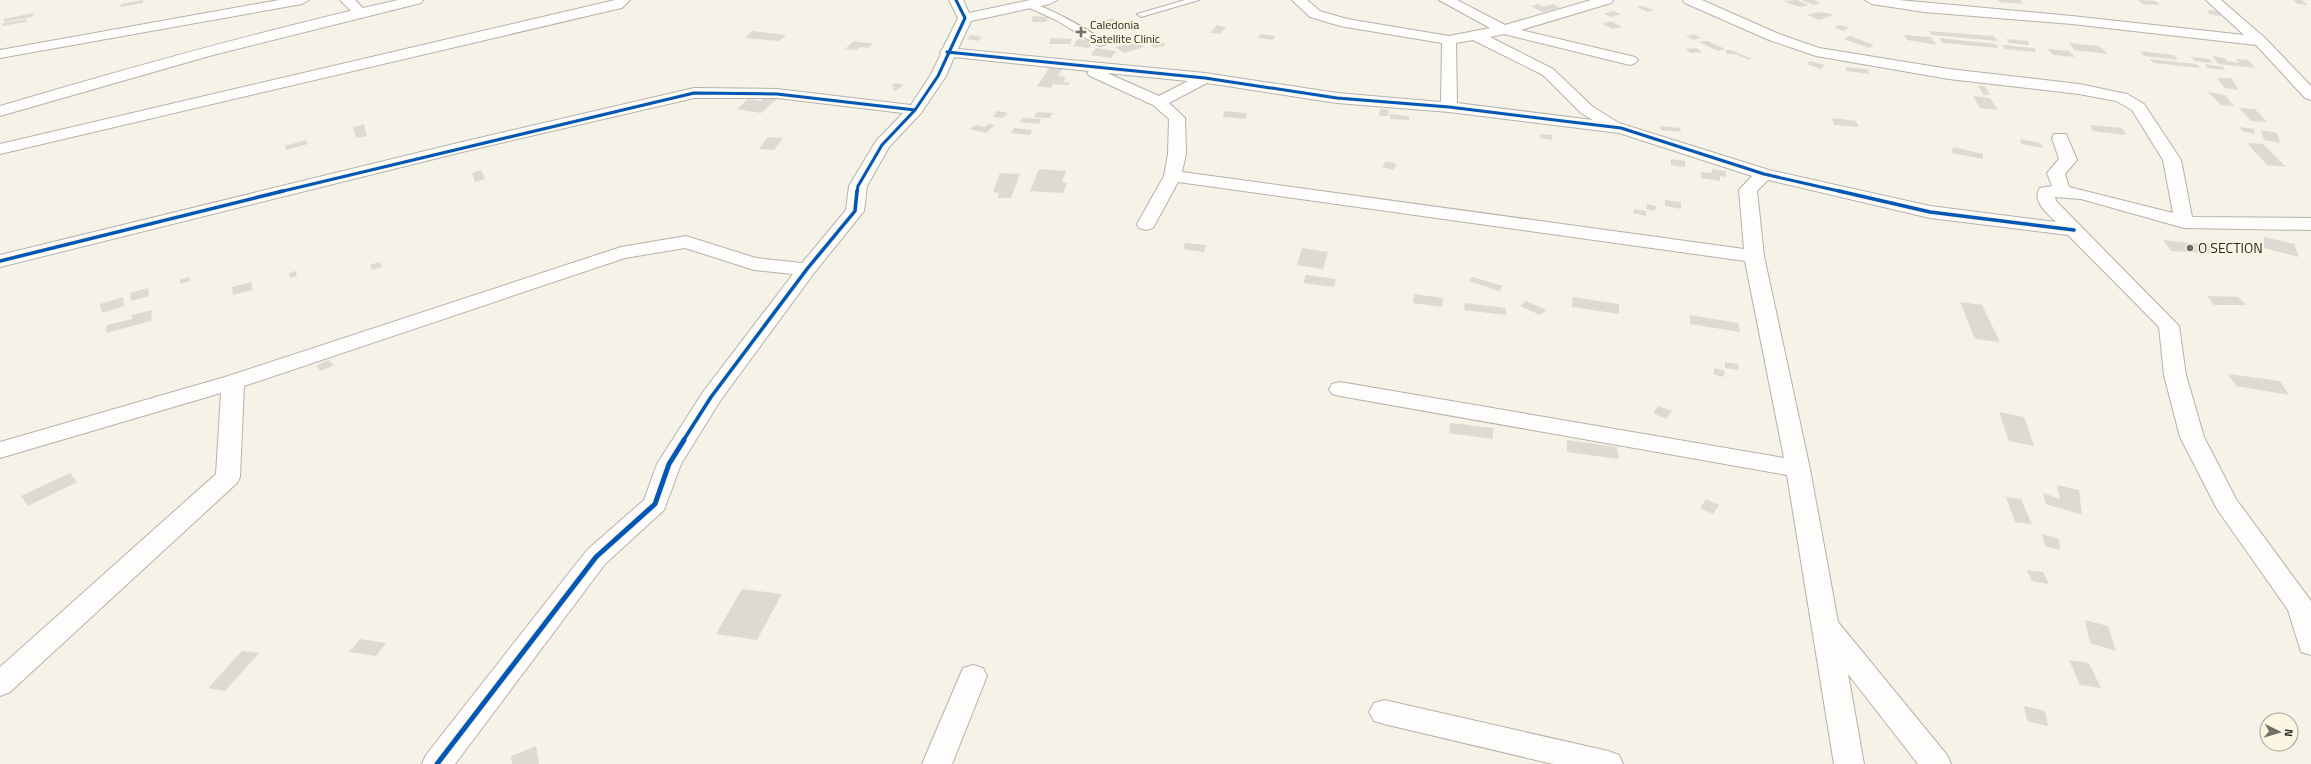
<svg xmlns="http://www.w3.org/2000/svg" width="2311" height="764" font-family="'Titillium Web',sans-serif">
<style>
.building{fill:#dedad3}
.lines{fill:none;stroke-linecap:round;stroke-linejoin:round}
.service-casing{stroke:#b5b2aa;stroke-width:2}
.minor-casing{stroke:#b5b2aa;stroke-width:2}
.tertiary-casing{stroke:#b5b2aa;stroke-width:2}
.service{fill:#fefdfc;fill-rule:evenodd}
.minor{fill:#fefdfc;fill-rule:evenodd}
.tertiary{fill:#fefdfc;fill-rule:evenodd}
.cycleway-far2-casing{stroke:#fbf5e2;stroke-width:5}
.cycleway-far1-casing{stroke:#fbf5e2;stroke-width:6}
.cycleway-casing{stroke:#fbf5e2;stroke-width:8}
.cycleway-far2{stroke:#0057b8;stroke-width:3}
.cycleway-far1{stroke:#0057b8;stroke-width:3.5}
.cycleway{stroke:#0057b8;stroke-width:5}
.poi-dot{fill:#726f67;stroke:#fbf5e2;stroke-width:1.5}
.labels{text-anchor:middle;stroke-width:4;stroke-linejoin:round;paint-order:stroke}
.far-poi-label{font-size:12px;fill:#2b2821;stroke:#fbf5e2;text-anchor:start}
.poi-label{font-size:14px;fill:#2b2821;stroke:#fbf5e2;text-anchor:start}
</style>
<rect width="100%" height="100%" fill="#f5f2e8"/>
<!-- building -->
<path class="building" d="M143,0V3L120,7L121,4Z
M1797,0L1808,5L1800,7L1783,1Z
M1802,0H1814L1821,3L1814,5Z
M1998,0H2020L2023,4L1999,2Z
M2138,0L2156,1L2160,5L2142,4Z
M2293,0H2302L2308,5L2298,4Z
M1538,4L1543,7L1553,4L1560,8L1542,12L1531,6Z
M1642,6L1654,10L1648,12L1637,7Z
M2207,10L2218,11L2221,16L2209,14Z
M1613,11L1621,14L1611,17L1604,14Z
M1819,12L1827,13L1833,15L1819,20L1807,15Z
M34,13L33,17L4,22V19Z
M1033,16L1048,17L1046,22H1031Z
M1113,18L1127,27L1115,31L1100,22Z
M27,19L26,22L1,26L3,23Z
M1611,21L1622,27L1613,29L1602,24Z
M1217,25L1226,27L1220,34L1210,33Z
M1840,25L1849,28L1843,31L1834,27Z
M752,31L786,35L779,41L745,38Z
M1929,31L1993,36L1998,41L1932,35Z
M1261,34L1275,36L1273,40L1258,38Z
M1694,34L1701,38L1693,40L1686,36Z
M971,35L982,37L978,41L967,39Z
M1904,35L1931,37L1937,45L1907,40Z
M1850,36L1874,45L1869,48L1844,39Z
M1051,38L1072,39L1070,44H1049Z
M1940,38L1996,44L1998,48L1942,43Z
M1078,39L1094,41L1089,48L1073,46Z
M2006,39L2028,41L2029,45L2009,43Z
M1158,40L1166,45L1155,48L1147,43Z
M854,41L873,44L868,48L861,47L856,50L845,49Z
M1135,41L1144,47L1124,53L1115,47Z
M1702,41H1708L1725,49L1718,51L1699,42Z
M2069,43L2099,46L2108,54L2074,50Z
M2002,45L2035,48L2036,52L2005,49Z
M1096,48L1116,51L1111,58L1091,55Z
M1696,48L1702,52L1691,53L1685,49Z
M2048,49L2069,51L2075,57L2053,55Z
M1725,50H1732L1752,59L1749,60L1735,54H1727Z
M2140,51L2174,55L2178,60L2144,56Z
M2212,56L2224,58L2228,61L2239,63L2236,59L2248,60L2255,68L2218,64Z
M2191,57L2210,59L2213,63L2195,61Z
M2149,59L2196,64L2201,68L2154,63Z
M1810,61L1825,65L1821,69L1807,64Z
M2205,64L2223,67L2225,70L2207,68Z
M1845,67L1867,69L1870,74L1847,71Z
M1049,68L1062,69L1058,76L1066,77L1063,82L1070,83L1068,85L1053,84L1051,88L1037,86Z
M2217,78H2231L2239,90L2225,88Z
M896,83L904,85L895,91L892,90L896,87L891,86Z
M1978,86H1985L1990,95H1984Z
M2208,92L2225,95L2234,106L2221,105Z
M768,95L779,97L761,113L737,109L748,99L761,101Z
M1973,96L1990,98L1998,110L1980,108Z
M2239,108L2255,109L2267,122L2251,121Z
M1380,109L1389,110L1388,116H1379Z
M997,111L1008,113L1003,118L993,117Z
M1224,111L1247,113L1246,119L1223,117Z
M1037,112L1053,113L1050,118L1034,117Z
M1390,114L1409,116V120L1390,119Z
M1022,118L1041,119L1039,124L1020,122Z
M1832,118L1856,121L1859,127L1834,125Z
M364,124L367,136L356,138L353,127Z
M988,124L995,125L986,133L969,129L976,125L985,127Z
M2090,125L2122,128L2126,135L2093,131Z
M1660,126L1680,128L1681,132L1661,130Z
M2240,127L2254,129L2255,134L2242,131Z
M1014,128L1032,130L1030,135L1011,133Z
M2261,130L2277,133L2280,143L2264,140Z
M1541,134L1552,135V140L1540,138Z
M768,137L783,138L774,150L759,149Z
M2020,139L2041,143L2043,148L2021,144Z
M306,140L308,144L286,150L285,146Z
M2247,143L2263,144L2286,167L2267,165Z
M1953,147L1983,154V159L1952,153Z
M1671,159L1685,161V167L1671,165Z
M1386,161L1397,164L1393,170L1382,167Z
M1039,169L1066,171L1062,182L1067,183L1063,193L1030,191Z
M1712,169L1726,171V177L1720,176V181L1701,178V172L1712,173Z
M481,170L485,179L475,182L472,173Z
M1000,173L1020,174L1011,198H997L999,193L993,192Z
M1665,200L1681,202V209L1665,206Z
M1647,204L1656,206L1655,211L1646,209Z
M1634,209L1646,211V216L1633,213Z
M2264,237L2294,244L2299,257L2264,248Z
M2163,240L2208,245L2217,254L2171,251Z
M1185,243L1206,245L1204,252L1183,249Z
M1302,248L1328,252L1323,269L1297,265Z
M379,262L382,267L372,270L370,265Z
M296,271L297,276L290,278L289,273Z
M1306,275L1336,279L1334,287L1303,283Z
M190,277V281L180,284V279Z
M1472,277L1503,286L1499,291L1469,281Z
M251,282L253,290L233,295L232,287Z
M148,288L149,296L131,301L130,293Z
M1414,294L1443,298L1442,307L1413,303Z
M2207,296L2238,297L2246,305H2214Z
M123,297L124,306L102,313L100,304Z
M1573,297L1619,304V314L1572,307Z
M1526,301L1547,310L1540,315L1520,306Z
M1960,302L1982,305L2000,342L1975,339Z
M1465,303L1506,308V315L1464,310Z
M152,310L151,321L106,333L107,325L132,319V315Z
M1690,315L1738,323L1740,332L1690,324Z
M328,360L334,365L321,371L316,366Z
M1725,362L1738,364L1739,370L1725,368Z
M1715,368L1725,371L1723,377L1713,374Z
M2228,374L2280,381L2289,395L2236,386Z
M1658,406L1672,411L1666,419L1653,413Z
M1999,412L2024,417L2034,446L2009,441Z
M1450,423L1493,428V439L1449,433Z
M1567,440L1617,447L1619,459L1567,452Z
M70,473L77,482L28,506L21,496Z
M2057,485L2079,490L2082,515L2046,504L2043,493L2060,499Z
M2006,497L2021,499L2032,524L2015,522Z
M1706,499L1719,505L1713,514L1700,508Z
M2042,534L2059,539L2060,550L2045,546Z
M2027,570L2043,572L2049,584L2032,581Z
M742,589L782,594L757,640L716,634Z
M2085,620L2108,626L2116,651L2090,643Z
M360,639L386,643L376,656L349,652Z
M242,651L259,653L225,691L208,688Z
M2069,660L2089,663L2101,688L2080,685Z
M2024,706L2045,711L2048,726L2027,721Z
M536,746L539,764H512L511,756Z"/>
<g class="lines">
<defs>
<path id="service" d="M1185,0H1199L1141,17L1137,14Z
M1025,2C1036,0 1098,34 1107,44L1099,46L1056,20L1025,6Z"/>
<path id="minor" d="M279,0H309L302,4L0,58V50Z
M340,0H355L367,12L360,16L355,15Z
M615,0H630L622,8L617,9L0,154V144Z
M949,0H963L969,13L1030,0H1057L1050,4L971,21L958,49L1205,73L1337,93L1441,102L1442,43L1340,26L1310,17L1292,0H1307L1320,11L1347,19L1449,36L1490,28L1439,0H1457L1505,25L1591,0H1613L1611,3L1521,30L1635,57L1638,60L1635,63L1630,65L1504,34L1490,37L1553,69L1593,107L1619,123L1769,170L1930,206L2056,222C2048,214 2031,201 2040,188L2052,186L2047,173L2059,159L2052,138L2054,134H2066L2077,160L2065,174L2069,187L2173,213L2163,160L2132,110L2116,101L2079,94L1949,79L1816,56L1769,40L1685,3L1683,0H1702L1779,34L1819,48L1949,69L2079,84L2127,94L2144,104L2181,160L2192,217L2311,218V230L2184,228L2081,199L2055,197L2056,201L2179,326L2186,375L2204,437L2236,499L2311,601V655L2301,652L2288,610L2217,509L2180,437L2164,375L2159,327L2068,235L1930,218L1768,180L1757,191L1764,256L1810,469L1838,622L1947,755L1951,764H1918L1848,674L1864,764H1834L1787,475L1340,396L1332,394L1329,389L1332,384L1340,382L1784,458L1745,261L1178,182L1153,228L1146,230L1139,228L1137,224L1164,176L1168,154L1169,119L1153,105L1090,76L1087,73L1089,71L954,57L946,76L921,113L889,147L867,186L864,211L814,273L720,401L681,464L664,510L605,564L455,764H422L426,755L587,550L644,500L657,464L703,392L793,274L754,270L685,248L625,258L244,386L240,477L237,483L10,692L0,696V667L216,474L221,393L0,458V442L225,377L621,247L686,236L756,258L802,263L846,210L849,186L876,141L903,113L777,98H694L462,152L0,267V255L462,142L694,88L777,89L911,105L930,76L941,54L940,52L943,48L958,18ZM1473,40L1543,75L1581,113L1593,120L1457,103L1456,43ZM1107,73L1188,81L1159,96ZM1207,83L1337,103L1449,112L1619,133L1752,176L1739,190L1744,249L1182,172L1186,154L1185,118L1169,103Z
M1865,0H1899L2072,16L2244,35L2206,0H2221L2265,38L2311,86V100L2305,98L2256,45L2072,24L1924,12L1872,4Z
M973,665L983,668L987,676L952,764H922L963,668Z
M1384,700L1608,751L1619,755L1623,764H1553L1384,724L1374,721L1369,712L1374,703Z"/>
<path id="tertiary" d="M398,0H423L421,3L213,55L0,116V106C132,67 264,30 398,0Z"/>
</defs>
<!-- service casing -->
<use href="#service" class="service-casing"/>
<!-- minor casing -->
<use href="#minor" class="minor-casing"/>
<!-- tertiary casing -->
<use href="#tertiary" class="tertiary-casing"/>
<!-- service -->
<use href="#service" class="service"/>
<!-- minor -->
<use href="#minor" class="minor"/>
<!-- tertiary -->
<use href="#tertiary" class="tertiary"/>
<defs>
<path id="cycleway-far2" d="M947,52L1205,78L1337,98L1449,107L1621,128L1764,174L1843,192
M279,192L694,93L777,94L915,110
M857,192L858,186L882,145L915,110L938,76L965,18L956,0"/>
<path id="cycleway-far1" d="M1839,191L1930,212L2074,230
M0,261L283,191
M683,441L711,397L807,269L855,211L857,191"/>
<path id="cycleway" d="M437,764L596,557L655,504L669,464L684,440"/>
</defs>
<!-- cycleway-far2 casing -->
<use href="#cycleway-far2" class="cycleway-far2-casing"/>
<!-- cycleway-far1 casing -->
<use href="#cycleway-far1" class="cycleway-far1-casing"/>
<!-- cycleway casing -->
<use href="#cycleway" class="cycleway-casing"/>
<!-- cycleway-far2 -->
<use href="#cycleway-far2" class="cycleway-far2"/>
<!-- cycleway-far1 -->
<use href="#cycleway-far1" class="cycleway-far1"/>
<!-- cycleway -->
<use href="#cycleway" class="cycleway"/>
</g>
<!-- markers -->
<g class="poi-dot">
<path d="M1079 26h4v4h4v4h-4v4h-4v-4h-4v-4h4z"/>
<circle cx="2190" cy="248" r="4"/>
</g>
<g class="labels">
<!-- far-poi labels -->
<g class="far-poi-label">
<text x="1090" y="29">Caledonia<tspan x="1090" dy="14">Satellite Clinic</tspan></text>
</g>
<!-- poi labels -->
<g class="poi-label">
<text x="2198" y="253">O SECTION</text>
</g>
</g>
<!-- north arrow -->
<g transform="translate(2279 732) rotate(95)"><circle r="19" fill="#fbf5e2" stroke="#a8a395"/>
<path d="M0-3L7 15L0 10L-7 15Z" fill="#726f67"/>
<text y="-6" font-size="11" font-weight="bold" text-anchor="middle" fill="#2b2821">N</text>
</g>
</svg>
